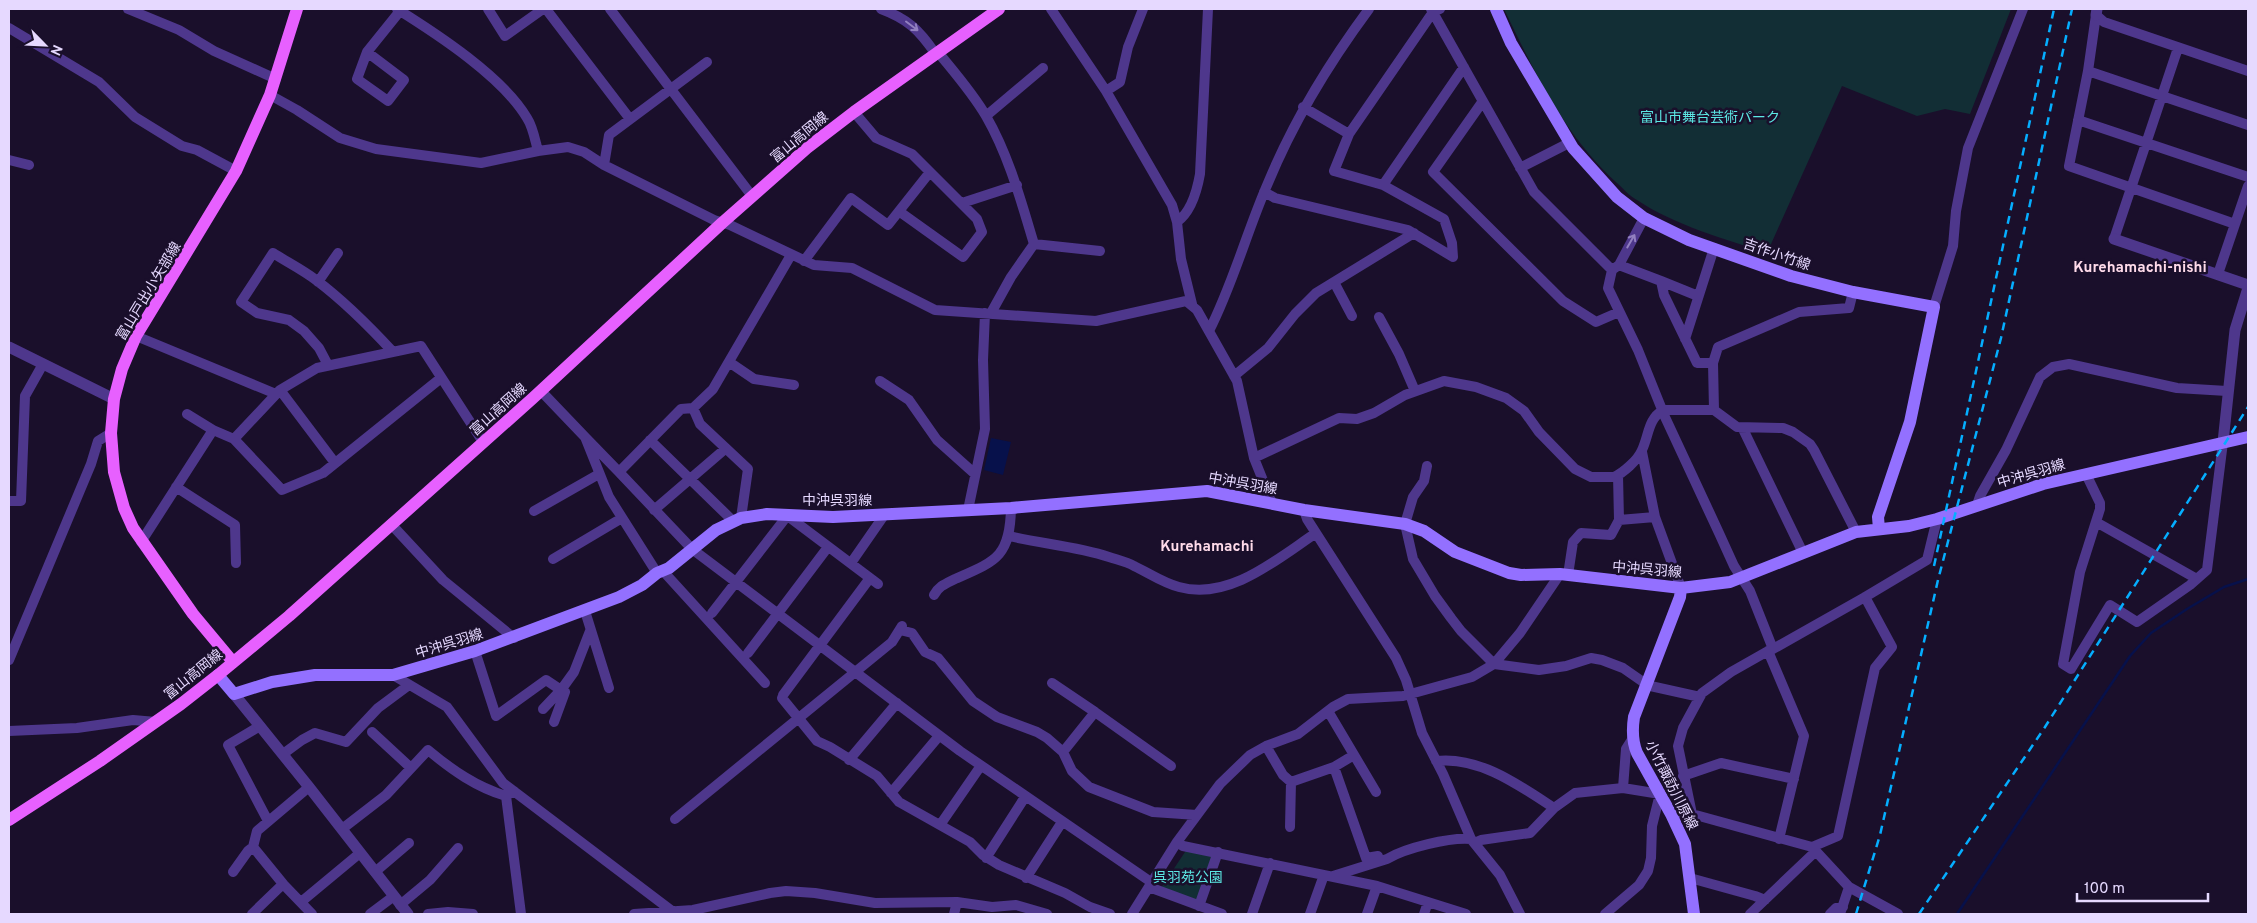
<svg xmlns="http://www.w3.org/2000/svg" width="2257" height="923" font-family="Overpass,'Noto Sans JP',sans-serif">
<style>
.green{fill:#122e35}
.water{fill:#07114b}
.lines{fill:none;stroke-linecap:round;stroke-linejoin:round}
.stream{stroke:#07114b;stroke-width:2.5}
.minor{stroke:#4e378c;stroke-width:10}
.tertiary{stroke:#4e378c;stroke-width:11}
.secondary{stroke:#9370ff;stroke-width:12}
.primary{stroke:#e760ff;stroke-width:12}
.rail{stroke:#05aeff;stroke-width:2.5;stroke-dasharray:8 6;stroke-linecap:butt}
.oneway{stroke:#9280c0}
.labels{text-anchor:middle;stroke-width:5;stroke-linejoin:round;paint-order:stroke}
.park-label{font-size:14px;fill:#5ce7e4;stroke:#1a0f2b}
.street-label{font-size:14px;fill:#e6d9ff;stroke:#1a0f2b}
.neighbourhood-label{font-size:15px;font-weight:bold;fill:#ffdbea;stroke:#1a0f2b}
</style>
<rect width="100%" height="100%" fill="#1a0f2b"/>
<!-- green -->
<path class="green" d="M1504,9H2011L1970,114L1945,109L1917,116L1842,86L1767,253C1725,239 1674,225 1637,200C1629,196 1623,188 1617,183C1564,135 1534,71 1504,9Z
M1187,849L1213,853L1198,898L1194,901L1161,888Z"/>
<!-- water -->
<path class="water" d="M991,438L1011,442L1003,475L984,470Z"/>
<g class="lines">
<!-- stream -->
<path class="stream" d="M1957,914L2130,656L2151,633L2187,609L2224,587L2248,579"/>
<!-- minor -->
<path class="minor" d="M128,9L179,30L214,51L276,79
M397,9C437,34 503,77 527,118C533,127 535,140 538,151
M488,9L505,36L543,9
M546,9L630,119
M610,9L752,196
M881,9C908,19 919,30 935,53
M1051,9L1106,91L1172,205L1177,222L1181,259L1192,304
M1431,9L1534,192L1612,270
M1440,9L1433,12L1349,134L1334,171L1383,185L1444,219L1452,243L1453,257
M2096,15L2088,71L2069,166L2235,224
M2096,15L2104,22L2248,71
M9,28L99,82L135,117L182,146L197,150L236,171
M937,51C954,72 972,92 986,116C1009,156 1021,201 1034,244
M367,52L404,80L388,101L357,79L367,52L400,11
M2088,71L2248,125
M1106,91L1120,82L1128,47L1143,9
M270,95L297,110L340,138L376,149L481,163L538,151L568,147L584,152L604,165L714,220L730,225L814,265L852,268L935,310L1096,321L1186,301L1197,310L1237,381L1254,458L1272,503
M1483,101L1433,172L1563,301L1596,322L1619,312
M1303,107L1349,134
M854,112L876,138L912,154L977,219L982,232L963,257L900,212
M986,116L1043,68
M2078,120L2248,177
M9,160L29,165
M604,165L609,135L707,62
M1520,168L1569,143
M1383,185L1464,67
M1264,192L1275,198L1408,230L1453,257
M962,203L1017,185
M1644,218L1619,265L1612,270L1608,288L1638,350L1665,417L1719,533L1734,566L1750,591L1773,649L1768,651L1804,736L1779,839
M1177,222C1191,212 1197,191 1200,174L1208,9
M2114,239L2178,48
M1034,244L1100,251
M804,261L851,198L888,225L930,172
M1619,265L1661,281L1664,295L1697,363H1713
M2218,274L2248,186
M1661,281L1698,296
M318,282L338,253
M1334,282L1352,316
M1934,307L1953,246L1956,211L1968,148L2023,9
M991,313L1011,277L1034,244
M1379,317L1399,354L1415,391
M1209,331C1233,284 1247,231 1268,183C1294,120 1329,63 1369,9
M136,336L276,394
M1685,339L1714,248
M729,362L754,379L794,385
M328,365L319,348L304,331L289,320L257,313L241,302L273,253C287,262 303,270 316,280C344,301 369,326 393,352
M1234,376L1268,348L1295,314L1316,293L1414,233
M880,381L909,400L937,440L975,474
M280,390L335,463
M541,391L585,437L609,497L657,573
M693,408L700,424L748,469L741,518
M1714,410L1713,363L1718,347L1799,312L1849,308L1853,292
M187,414L213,430L234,439L282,490L323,473L441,378
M1743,429L1803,553
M585,437L619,472L681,409L693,408L713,389L791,255
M234,439L280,390L317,368L421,346L483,442
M650,440L733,521
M1642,452L1655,517L1681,588
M1254,458L1339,418L1357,419L1374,413L1405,395L1444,381L1476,387L1506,398L1524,411L1539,432L1575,469L1591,477H1614C1623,473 1638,460 1642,450C1649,435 1648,419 1663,410H1714L1737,427L1783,428L1793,432L1810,444L1814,450L1856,532
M1427,466L1424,481L1413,497L1405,524L1413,559L1435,596L1451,618L1461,631L1494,664L1520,633L1560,574
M619,472L692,549L960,751L1151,882
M2086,474L2100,503V509L2080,572L2063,664L2071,669L2110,605L2137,622L2190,585L2207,570L2223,442
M1618,475L1619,520
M176,487L235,525L236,563
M9,501H21L25,396L43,364
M1977,505L1980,496L2006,450L2040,377L2053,367L2069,364L2177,388L2227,391
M654,510L725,449
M968,510L985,429L983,360L985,313
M1304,510L1307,519L1396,658L1406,680L1422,733L1443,774L1471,839L1500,875L1520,914
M534,511L599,474
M2096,522L2197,579
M391,524L443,580L514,638
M1009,536C1042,544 1076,546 1109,557C1118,560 1127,562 1134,566C1149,573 1163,583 1179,587C1229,601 1277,559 1316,533
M141,542L213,430
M553,559L622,518
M851,563L885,514
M663,571L765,683
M1568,575L1573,542L1581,533L1611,535L1619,520L1655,517
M934,595C939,586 945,584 955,579C996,561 1010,557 1011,508
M585,611L609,688
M712,613L784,520L785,514L878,584
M900,630L912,633L925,652L938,658L973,701L997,717L1037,732L1047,738L1063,752L1072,771L1089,787L1153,812L1197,815
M1773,649L1865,597L1927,560L1937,519
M475,651L496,716L546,680L561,690L543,709
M748,653L828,547
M9,660L91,464L98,441L111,433
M393,675L447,707L503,783L672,911
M1052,683L1095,712
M1646,685L1700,697
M783,695L870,578
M782,698L817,741L830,747L877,776L899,802L970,842L983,855L999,865L1065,893L1090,907L1110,914
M1328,711L1376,792
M554,722L565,692L561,690L574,672L590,631
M260,726L228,745L268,821
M9,731L77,728L133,720L156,722
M372,732L411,768
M1266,746L1283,775L1291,782L1334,767L1354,755
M1063,752L1095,712L1171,766
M283,754L302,740L315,733L346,742L378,708L409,685
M849,760L897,703
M1436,761C1479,756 1519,785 1554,808
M1334,767L1366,858L1378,856
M1683,776L1721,763L1794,779
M309,787L257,831L253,847L284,885L312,914
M1623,788L1626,749L1633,738
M891,793L939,736
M506,796L521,914
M1671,814H1692L1812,847L1849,887L1898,914
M1692,814L1678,746L1683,728L1702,693L1731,672L1768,651
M675,819L892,642L902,626
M940,825L980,767
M1290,827L1291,782
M342,829L386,795L428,750C452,770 476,787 506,796L514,791
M1177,842L1183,846L1377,886L1466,914
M1474,843L1481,840L1530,833L1554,808L1575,793L1623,788L1660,794L1652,826L1651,858L1648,871L1639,885L1605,914
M1812,847L1838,836L1875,668L1892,647L1865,597
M986,858L1025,797
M233,872L248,851L253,847
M375,872L409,843
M1333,876L1387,859C1405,848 1450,837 1471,839
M1026,878L1062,822
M1690,878L1755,896L1765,900
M1149,887L1222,914
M301,902L360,853
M400,905L430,880L458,848
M1199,906L1218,852
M252,914L283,884
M370,914L394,896
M428,914L448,912L473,914
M634,914L693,910L770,893L786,891L815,893L875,903L957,902L992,907L1016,905L1047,914
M954,914L957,902
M1132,914L1177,842L1220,784L1250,755L1266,746L1298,734L1333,707L1348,699L1403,696L1472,677L1494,664L1539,670L1566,666L1591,658L1602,660L1623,668L1646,684
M1252,914L1270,863
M1310,914L1324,875
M1367,914L1377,886
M1424,914L1428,902
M1750,914L1816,851
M1830,914L1836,908L1843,907
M1840,914L1849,887"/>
<!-- tertiary -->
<path class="tertiary" d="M2096,15L2097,9
M2114,239L2248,285
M9,347L114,399
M2223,442L2235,330L2248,288
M234,694L309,787L408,914"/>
<!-- secondary -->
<path class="secondary" d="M1496,9L1511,43L1573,148L1617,197L1644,218L1689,240L1791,276L1853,292L1934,307L1910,422L1878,517L1879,529
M1681,588L1680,597L1634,717C1632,730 1632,741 1637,753L1671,814L1685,844L1694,914
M218,675L234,694L272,682L315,675H393L475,651L619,597L642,585L657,573L669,568L716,530L741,518L767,514L833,517L1011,508L1207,491L1304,510L1405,524L1424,531L1455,552L1509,573L1521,575L1560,574L1681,588L1730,582L1856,532L1909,526L1937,519L2043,484L2248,437"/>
<!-- primary -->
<path class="primary" d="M233,662L193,614L133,528L124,508L114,472L111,433L114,399L122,369L136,336L236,171L270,95L297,9
M9,820L100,761L181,704L218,675L289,616L533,398L722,223L807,148L854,112L999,9"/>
<!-- rail -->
<path class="rail" d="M1934,566L2054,9
M1856,914L1880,835L1938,580L2001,338L2072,9
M1919,914L2045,727L2248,407"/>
</g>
<!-- one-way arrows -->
<defs><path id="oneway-shaft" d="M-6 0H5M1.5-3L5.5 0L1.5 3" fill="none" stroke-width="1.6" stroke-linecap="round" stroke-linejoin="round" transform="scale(1.25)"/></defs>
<g class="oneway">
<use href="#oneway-shaft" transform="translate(912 26) rotate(37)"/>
<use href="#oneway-shaft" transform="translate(1631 241) rotate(-60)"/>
</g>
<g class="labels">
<!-- park labels -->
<g class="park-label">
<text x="1710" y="122">富山市舞台芸術パーク</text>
<text x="1188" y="882">呉羽苑公園</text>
</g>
<!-- street labels -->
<g class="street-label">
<text transform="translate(799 137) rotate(-40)" y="5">富山高岡線</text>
<text transform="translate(1777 254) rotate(19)" y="5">吉作小竹線</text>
<text transform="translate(148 291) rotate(-59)" y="5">富山戸出小矢部線</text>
<text transform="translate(498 409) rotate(-42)" y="5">富山高岡線</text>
<text transform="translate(2031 473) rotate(-16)" y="5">中沖呉羽線</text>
<text transform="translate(1243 483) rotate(10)" y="5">中沖呉羽線</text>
<text x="837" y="505">中沖呉羽線</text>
<text transform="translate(1647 569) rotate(5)" y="5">中沖呉羽線</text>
<text transform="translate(449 643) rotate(-17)" y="5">中沖呉羽線</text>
<text transform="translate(193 674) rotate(-39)" y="5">富山高岡線</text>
<text transform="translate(1672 785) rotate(63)" y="5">小竹諏訪川原線</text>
</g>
<!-- neighbourhood labels -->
<g class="neighbourhood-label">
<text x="2140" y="272">Kurehamachi-nishi</text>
<text x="1207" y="551">Kurehamachi</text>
</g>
</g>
<!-- border -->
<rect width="2257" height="923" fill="none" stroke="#e6d9ff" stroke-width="20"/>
<!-- north arrow -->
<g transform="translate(45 45) rotate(114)" stroke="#1a0f2b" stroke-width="4" paint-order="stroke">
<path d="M0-4L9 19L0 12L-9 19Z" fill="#e6d9ff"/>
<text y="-8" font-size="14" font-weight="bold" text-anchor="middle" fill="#e6d9ff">N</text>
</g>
<!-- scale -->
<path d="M2077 893v8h131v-8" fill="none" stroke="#e6d9ff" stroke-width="2.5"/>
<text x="2084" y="893" font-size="15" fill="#e6d9ff" stroke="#1a0f2b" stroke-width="4" paint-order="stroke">100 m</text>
</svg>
